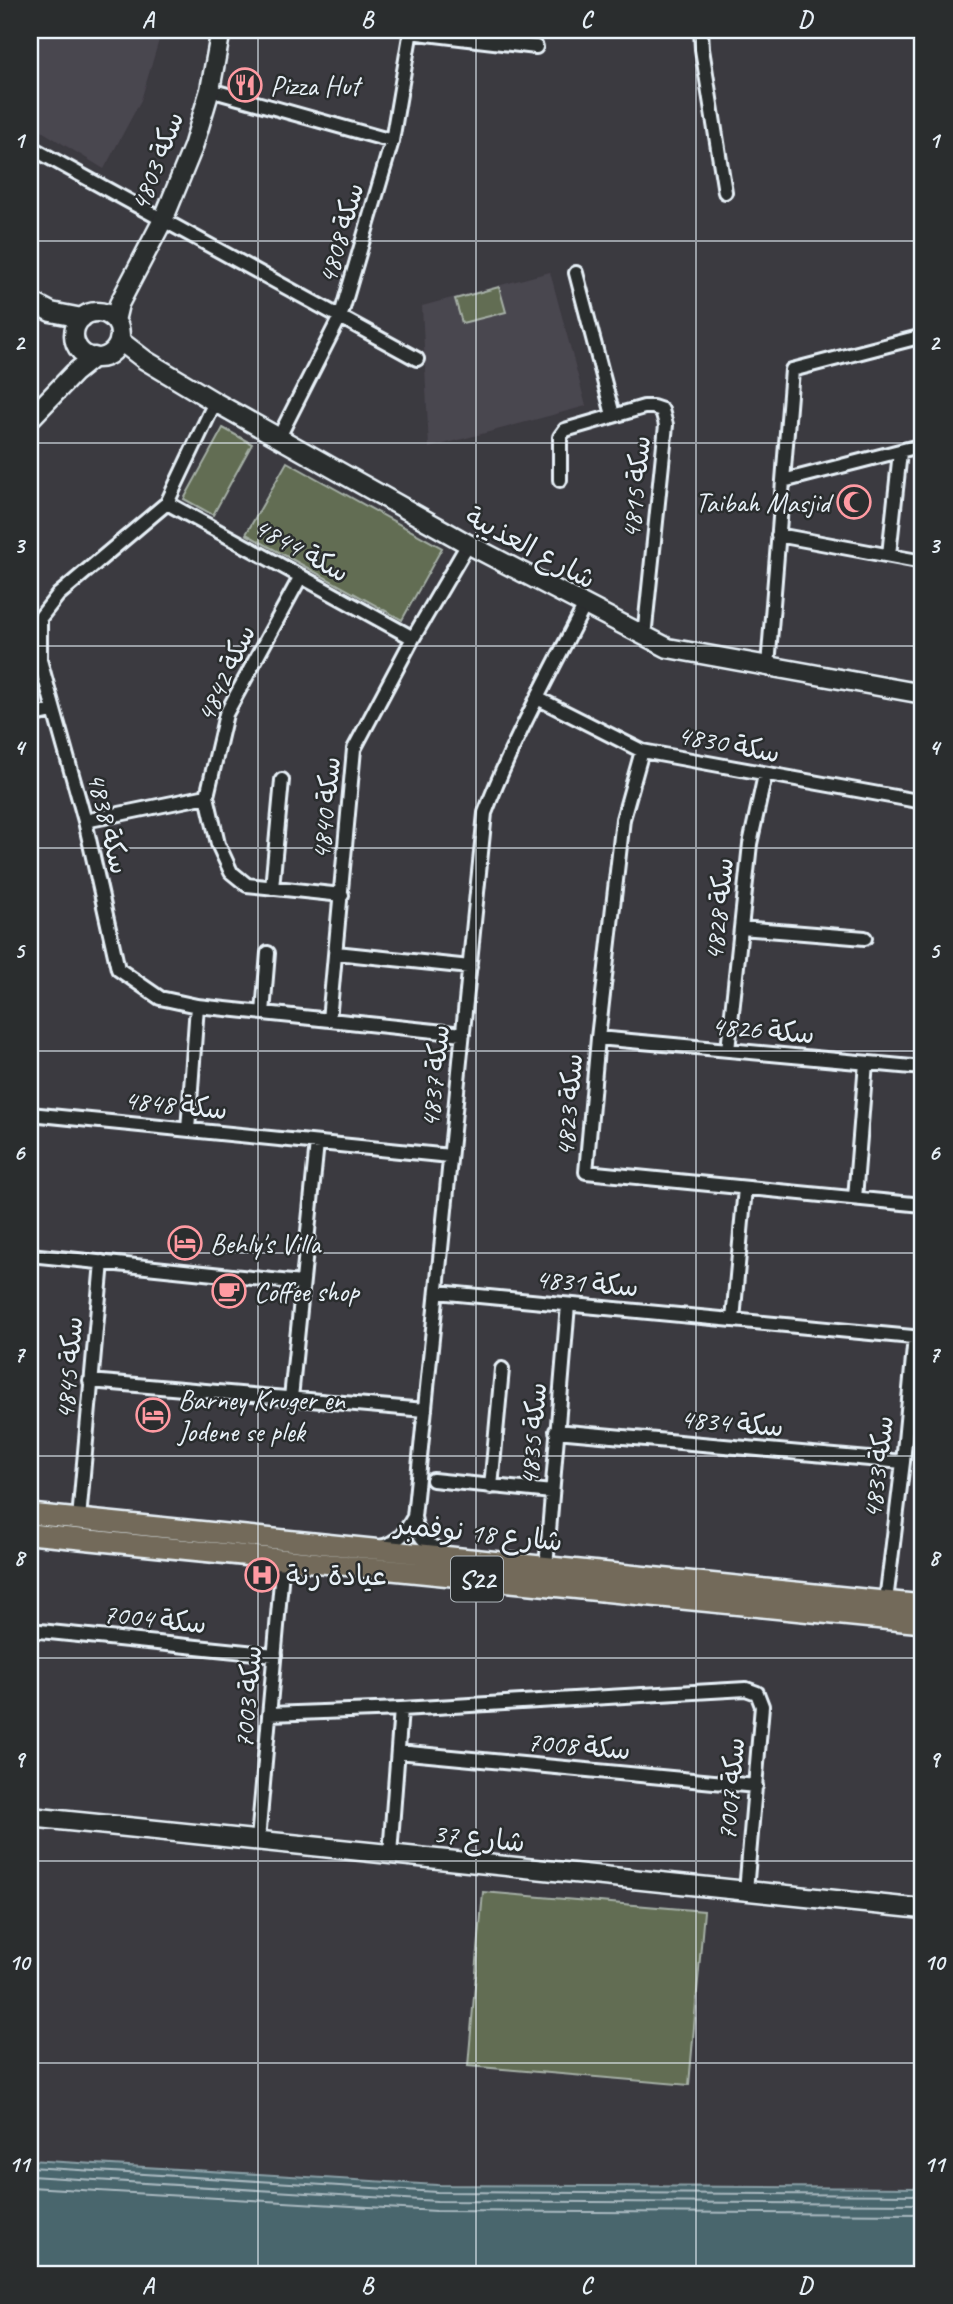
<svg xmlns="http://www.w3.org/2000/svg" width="953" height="2304" font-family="Caveat,'Playpen Sans Arabic',sans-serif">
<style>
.built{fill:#4a464f}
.green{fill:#626d53;stroke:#a5afa6;stroke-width:2}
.water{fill:#4a666d;stroke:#899ea5;stroke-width:2}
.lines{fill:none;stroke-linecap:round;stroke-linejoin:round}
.shore{stroke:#a9b9c0;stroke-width:2}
.street-casing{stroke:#e8f1f8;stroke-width:18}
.secondary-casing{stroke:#e8f1f8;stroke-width:23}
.primary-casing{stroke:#e8f1f8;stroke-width:24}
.street{stroke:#2a2d2e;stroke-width:12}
.secondary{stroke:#2a2d2e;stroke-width:18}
.primary{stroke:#736b5a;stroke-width:19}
.grid{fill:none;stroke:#e8f1f8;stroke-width:2;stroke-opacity:0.55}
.labels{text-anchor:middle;stroke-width:5;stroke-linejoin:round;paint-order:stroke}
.shield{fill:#2a2d2e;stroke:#afb6bb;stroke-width:2}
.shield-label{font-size:26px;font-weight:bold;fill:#e8f1f8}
.poi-label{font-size:28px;fill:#e8f1f8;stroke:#2a2d2e;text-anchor:start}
.street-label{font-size:28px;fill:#e8f1f8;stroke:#2a2d2e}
.neatline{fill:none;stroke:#e8f1f8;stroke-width:2.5}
.grid-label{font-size:23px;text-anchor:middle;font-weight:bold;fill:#e8f1f8}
</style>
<rect width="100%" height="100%" fill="#3b3a40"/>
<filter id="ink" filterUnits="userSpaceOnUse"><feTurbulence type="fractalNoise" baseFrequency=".0143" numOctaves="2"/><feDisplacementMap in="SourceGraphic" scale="14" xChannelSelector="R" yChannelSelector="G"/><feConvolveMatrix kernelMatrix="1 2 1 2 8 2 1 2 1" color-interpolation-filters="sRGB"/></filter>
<g filter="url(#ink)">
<!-- built -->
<path class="built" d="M30,30H162L141,100L104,169L30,124Z
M550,272L586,406L429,448L422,306Z"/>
<!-- green -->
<path class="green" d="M499,287L506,312L462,323L455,299Z
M223,428L252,444L213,515L184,499Z
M287,462L442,548L402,620L246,534Z
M483,1892L704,1911L689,2085L468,2066Z"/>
<!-- water -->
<path class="water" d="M30,2160L437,2185L923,2188V2274H30Z"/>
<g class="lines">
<!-- shore -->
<path class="shore" d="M30,2167L437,2192L923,2195
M30,2176L437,2201L923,2204
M30,2187L436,2211L923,2214"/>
<defs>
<path id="street" d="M701,30L702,49L725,192
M410,32L536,47
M210,90L392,141
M30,147L417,359
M576,273L613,415
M215,402L167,503L58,595L40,618V660L85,821L118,969L160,998L197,1006L463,1034
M279,437L341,315L392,141L411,30
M560,480V437L565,430L644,407H653L662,410L666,425L644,637
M783,481L923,445
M167,503L413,638
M778,535L923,562
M889,555L900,452
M301,576L226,714L207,796L218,844L231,872L247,885L342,895
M768,666L792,370L923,336
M537,698L642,751L923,802
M30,716L53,711
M642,751L623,819L598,1038L586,1172L923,1205
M85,821L207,796
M272,888L282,780
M741,928L865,938
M336,953L470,967
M263,1013L268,953
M329,1020L354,749L413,638L468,544
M598,1038L923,1068
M728,1050L750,844L765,775
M30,1114L450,1156
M188,1130L197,1006
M855,1198L866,1063
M30,1255L301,1283
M437,1292L923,1338
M733,1320L745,1188
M90,1381L425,1410
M291,1398L317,1143
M556,1431L903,1462
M433,1480L552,1492
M491,1487L502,1369
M414,1517C417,1535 424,1544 442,1551
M79,1519L102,1262
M381,1547C399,1542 405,1533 414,1517L485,813C512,742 550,673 585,605
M546,1567L568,1305
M886,1601L903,1462L915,1337
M30,1630L275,1655
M270,1714L401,1709L746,1689L757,1693L762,1706L746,1891
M398,1752L756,1786
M258,1840L283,1559
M390,1854L401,1709"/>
<path id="secondary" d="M30,301L51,312L82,318
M74 335a23 23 0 1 1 46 0a23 23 0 1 1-46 0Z
M115,321L119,304L164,218L193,147L210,90L221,30
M119,340L145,360L215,402L468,544L668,648L923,694
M30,419L74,373L94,357
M30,1817L923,1909"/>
<path id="primary" d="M30,1514L923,1605
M30,1534L923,1623"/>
</defs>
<!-- street casing -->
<use href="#street" class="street-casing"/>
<!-- secondary casing -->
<use href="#secondary" class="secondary-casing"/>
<!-- primary casing -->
<use href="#primary" class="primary-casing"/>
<!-- street -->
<use href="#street" class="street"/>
<!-- secondary -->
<use href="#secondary" class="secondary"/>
<!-- primary -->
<use href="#primary" class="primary"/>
</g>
</g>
<!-- grid -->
<path class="grid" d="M258,30V2274M476,30V2274M696,30V2274M30,241H923M30,443H923M30,646H923M30,848H923M30,1051H923M30,1253H923M30,1456H923M30,1658H923M30,1861H923M30,2063H923"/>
<!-- icons -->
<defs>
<symbol id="restaurant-ring" viewBox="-11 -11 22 22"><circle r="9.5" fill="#2a2d2e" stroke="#ff9aa2" stroke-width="1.5"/><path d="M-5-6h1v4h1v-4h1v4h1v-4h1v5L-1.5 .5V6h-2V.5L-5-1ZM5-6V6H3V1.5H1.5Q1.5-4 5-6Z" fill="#ff9aa2"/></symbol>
<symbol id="mosque-ring" viewBox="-11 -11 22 22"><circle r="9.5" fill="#2a2d2e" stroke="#ff9aa2" stroke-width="1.5"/><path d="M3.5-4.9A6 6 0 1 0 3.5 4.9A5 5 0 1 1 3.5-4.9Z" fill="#ff9aa2"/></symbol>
<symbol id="hotel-ring" viewBox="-11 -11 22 22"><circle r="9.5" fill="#2a2d2e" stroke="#ff9aa2" stroke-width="1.5"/><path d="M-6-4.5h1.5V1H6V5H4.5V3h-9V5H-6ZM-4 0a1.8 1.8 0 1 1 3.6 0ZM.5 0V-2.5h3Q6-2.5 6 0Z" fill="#ff9aa2"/></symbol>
<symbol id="cafe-ring" viewBox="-11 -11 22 22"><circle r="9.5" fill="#2a2d2e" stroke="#ff9aa2" stroke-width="1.5"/><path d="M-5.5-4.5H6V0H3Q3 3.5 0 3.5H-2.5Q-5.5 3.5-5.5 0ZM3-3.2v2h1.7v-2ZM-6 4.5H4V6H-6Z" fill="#ff9aa2"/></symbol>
<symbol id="hospital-ring" viewBox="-11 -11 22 22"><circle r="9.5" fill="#2a2d2e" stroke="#ff9aa2" stroke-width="1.5"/><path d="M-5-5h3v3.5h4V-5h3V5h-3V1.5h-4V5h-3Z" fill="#ff9aa2"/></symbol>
</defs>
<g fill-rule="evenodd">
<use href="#restaurant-ring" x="226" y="66" width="38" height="38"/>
<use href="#mosque-ring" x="835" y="483" width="38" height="38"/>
<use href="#hotel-ring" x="166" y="1224" width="38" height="38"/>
<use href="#cafe-ring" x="210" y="1272" width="38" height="38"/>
<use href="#hotel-ring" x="134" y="1396" width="38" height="38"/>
<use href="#hospital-ring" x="243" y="1556" width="38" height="38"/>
</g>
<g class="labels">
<!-- shield labels -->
<rect class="shield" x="451" y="1556.5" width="52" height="45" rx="5"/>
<g class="shield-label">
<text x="477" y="1588">S22</text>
</g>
<!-- poi labels -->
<g class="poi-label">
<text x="270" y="95">Pizza Hut</text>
<text x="830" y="512" text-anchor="end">Taibah Masjid</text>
<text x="210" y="1253">Behly's Villa</text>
<text x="254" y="1301">Coffee shop</text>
<text x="178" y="1409">Barney Kruger en<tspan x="178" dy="32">Jodene se plek</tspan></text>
<text x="286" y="1585">عيادة رنة</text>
</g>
<!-- street labels -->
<g class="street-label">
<text transform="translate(156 161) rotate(-69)" y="10">سكة 4803</text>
<text transform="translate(340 233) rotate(-74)" y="10">سكة 4808</text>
<text transform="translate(635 487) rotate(-84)" y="10">سكة 4815</text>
<text transform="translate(531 547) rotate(28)" y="10">شارع العذيبة</text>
<text transform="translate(302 549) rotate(29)" y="10">سكة 4844</text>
<text transform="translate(225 673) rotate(-65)" y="10">سكة 4842</text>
<text transform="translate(729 743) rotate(11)" y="10">سكة 4830</text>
<text transform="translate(325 808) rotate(-84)" y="10">سكة 4840</text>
<text transform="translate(109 823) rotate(76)" y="10">سكة 4838</text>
<text transform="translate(718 909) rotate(-84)" y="10">سكة 4828</text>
<text transform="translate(763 1029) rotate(5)" y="10">سكة 4826</text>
<text transform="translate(434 1076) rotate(-84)" y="10">سكة 4837</text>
<text transform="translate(176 1104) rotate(6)" y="10">سكة 4848</text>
<text transform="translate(568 1105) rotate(-85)" y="10">سكة 4823</text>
<text transform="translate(587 1282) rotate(5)" y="10">سكة 4831</text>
<text transform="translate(68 1368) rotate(-85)" y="10">سكة 4845</text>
<text transform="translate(732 1422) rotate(5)" y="10">سكة 4834</text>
<text transform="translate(532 1434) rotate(-85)" y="10">سكة 4835</text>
<text transform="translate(877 1467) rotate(-83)" y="10">سكة 4833</text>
<text transform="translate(479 1532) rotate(6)" y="10">شارع 18 نوفمبر</text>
<text transform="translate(155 1618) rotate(6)" y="10">سكة 7004</text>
<text transform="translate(247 1697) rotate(-85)" y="10">سكة 7003</text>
<text transform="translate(579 1745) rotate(5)" y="10">سكة 7008</text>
<text transform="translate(730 1789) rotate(-85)" y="10">سكة 7007</text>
<text transform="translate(479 1837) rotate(6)" y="10">شارع 37</text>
</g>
</g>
<!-- margin -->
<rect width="953" height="2304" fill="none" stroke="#2a2d2e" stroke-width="77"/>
<rect x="38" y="38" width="876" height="2228" class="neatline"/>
<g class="grid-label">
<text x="148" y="27">A</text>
<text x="367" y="27">B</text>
<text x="586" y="27">C</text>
<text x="805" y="27">D</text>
<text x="19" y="148">1</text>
<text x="934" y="148">1</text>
<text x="19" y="350">2</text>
<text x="934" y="350">2</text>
<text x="19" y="553">3</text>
<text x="934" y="553">3</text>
<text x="19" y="755">4</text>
<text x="934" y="755">4</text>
<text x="19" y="958">5</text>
<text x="934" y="958">5</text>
<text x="19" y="1160">6</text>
<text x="934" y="1160">6</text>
<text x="19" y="1362">7</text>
<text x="934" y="1362">7</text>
<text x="19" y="1565">8</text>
<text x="934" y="1565">8</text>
<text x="19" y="1767">9</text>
<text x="934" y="1767">9</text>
<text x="19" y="1970">10</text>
<text x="934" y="1970">10</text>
<text x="19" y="2172">11</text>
<text x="934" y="2172">11</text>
<text x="148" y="2293">A</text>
<text x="367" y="2293">B</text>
<text x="586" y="2293">C</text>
<text x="805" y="2293">D</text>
</g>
</svg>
